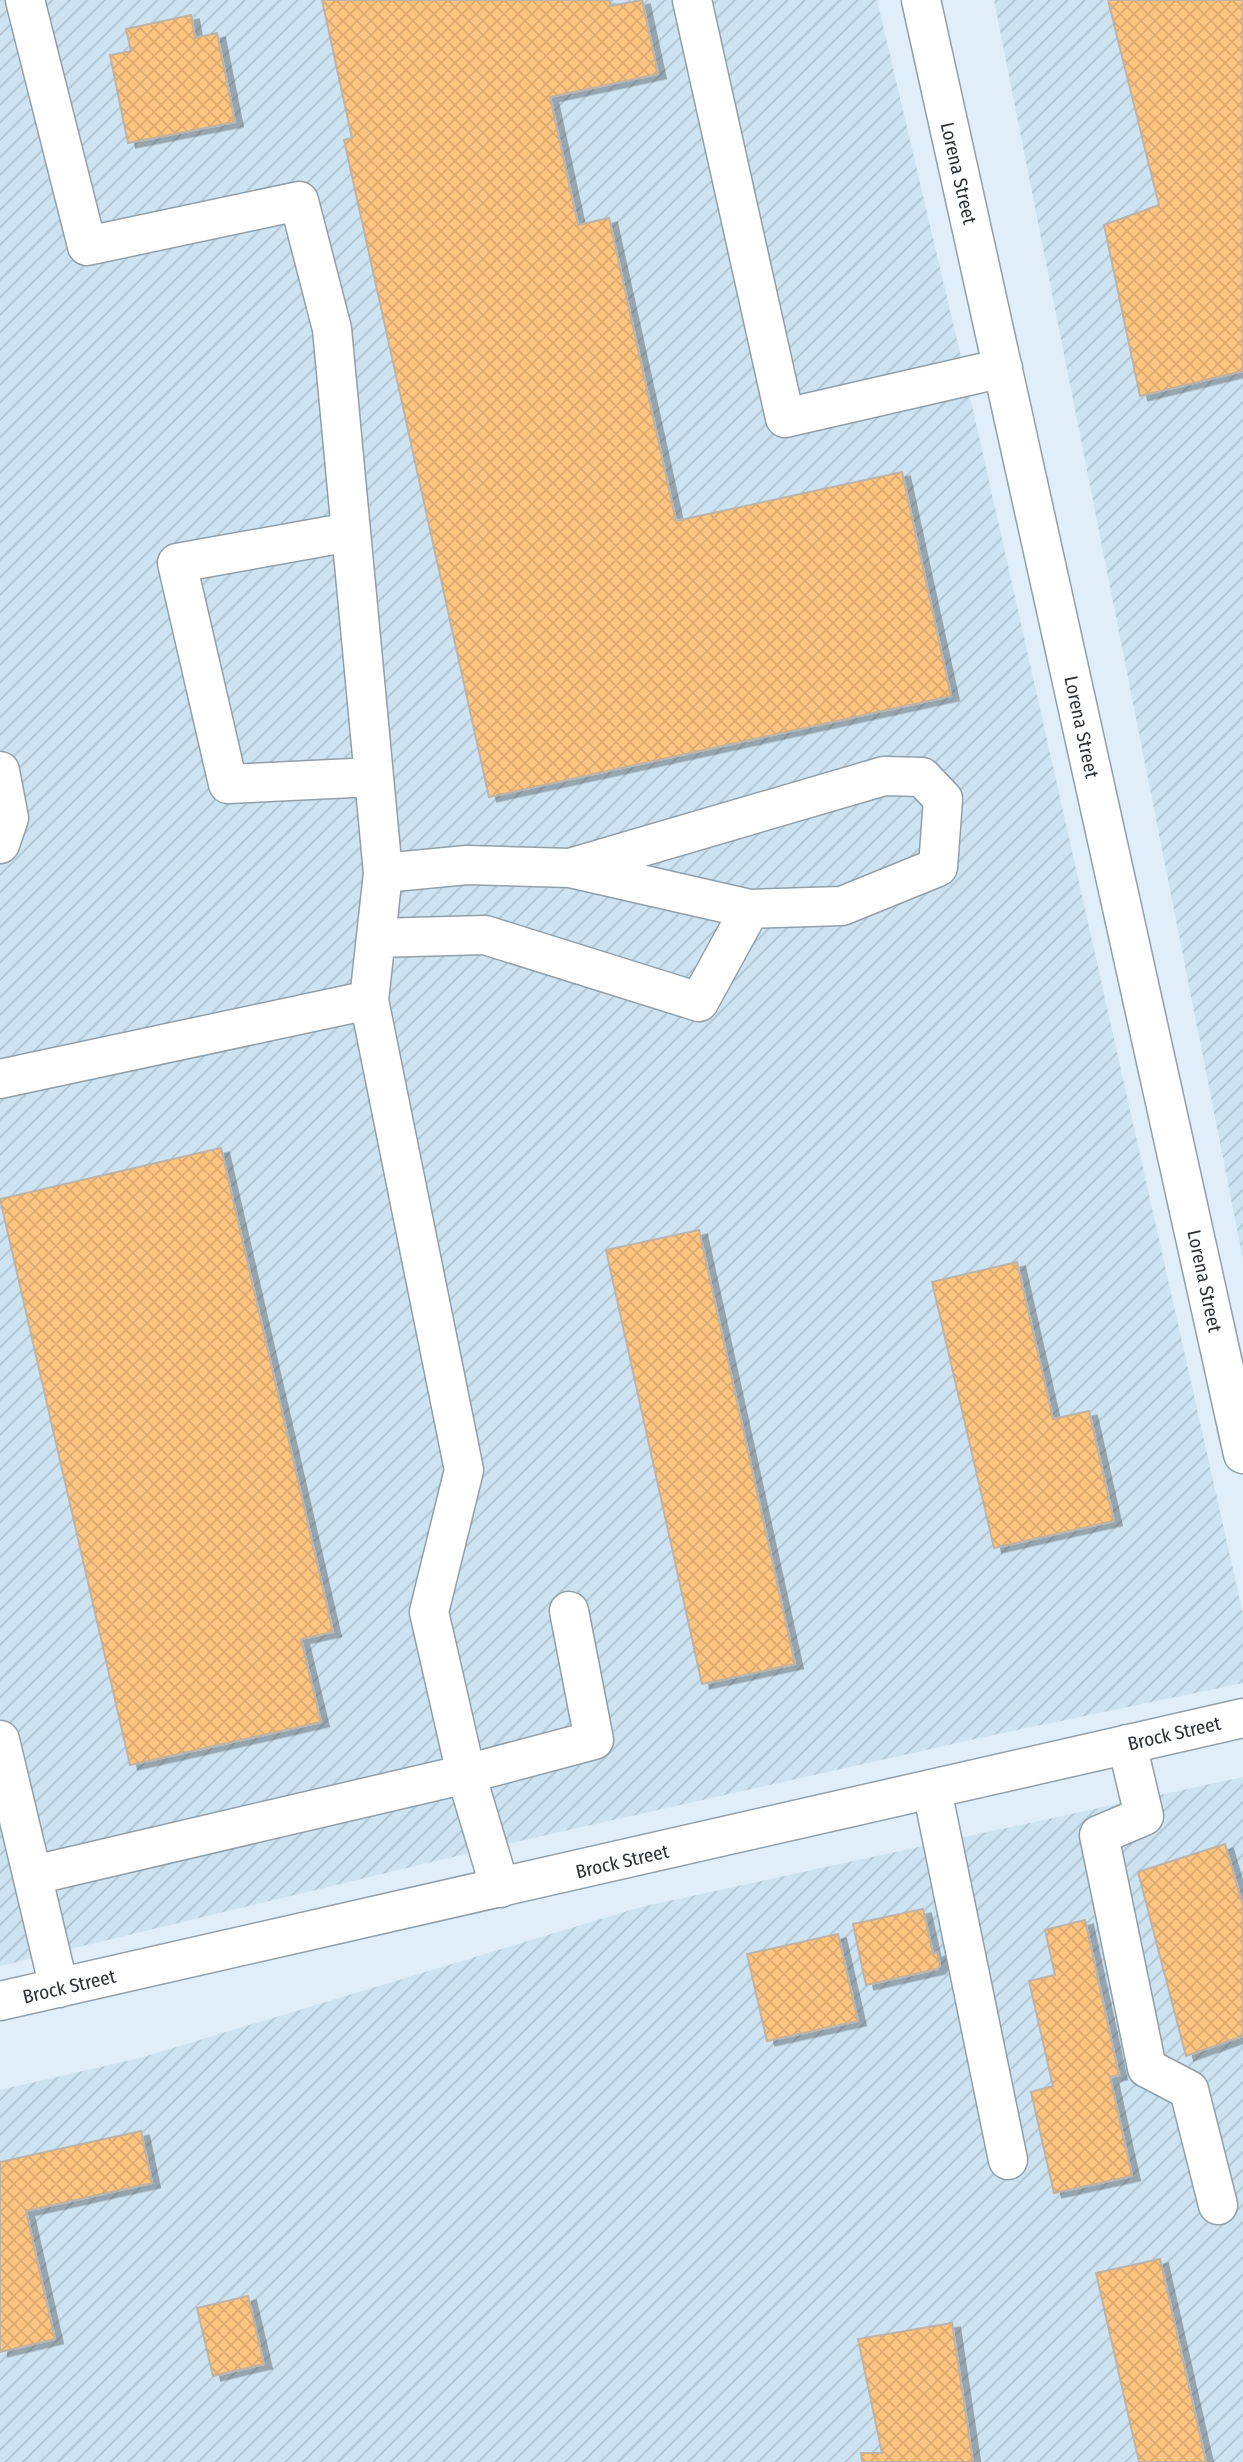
<svg xmlns="http://www.w3.org/2000/svg" width="1243" height="2462" font-family="'Fira Sans Condensed',sans-serif">
<style>
.industrial{fill:url(#industrial-furrows)}
.building{fill:url(#building-cross-hatch);stroke:#bfb3a6;stroke-width:2;filter:url(#shadow)}
.lines{fill:none;stroke-linecap:round;stroke-linejoin:round}
.minor-casing{stroke:#919fa9;stroke-width:41}
.minor{stroke:#fff;stroke-width:38}
.labels{text-anchor:middle;stroke-width:5;stroke-linejoin:round;paint-order:stroke}
.street-label{font-size:19px;fill:#2b3135;stroke:#fff}
</style>
<defs>
<pattern id="industrial-furrows" width="10" height="10" patternUnits="userSpaceOnUse" patternTransform="scale(1.75)"><rect width="10" height="10" fill="#cde3f2"/><path d="M-1 1l2-2M0 10L10 0M9 11l2-2" fill="none" stroke="#b0c3d0"/></pattern>
<pattern id="building-cross-hatch" width="8" height="8" patternUnits="userSpaceOnUse" patternTransform="scale(1.75)"><rect width="8" height="8" fill="#fec480"/><path d="M0 0l8 8M0 8l8-8" fill="none" stroke="#daa96f"/></pattern>
<filter id="shadow"><feDropShadow dx="8" dy="4.5" stdDeviation="0" flood-color="#0004"/></filter>
</defs>
<rect width="100%" height="100%" fill="#dfeef9"/>
<!-- industrial -->
<path class="industrial" d="M0,0H877L965,374L1243,1614V1683L984,1737L515,1842L0,1966Z
M994,0H1243V1259Z
M1243,1777V2462H0V2090L140,2058L641,1907Z"/>
<!-- building -->
<path class="building" d="M322,0H609L611,6L642,0L658,74L550,97L578,225L609,218L676,521L902,472L951,696L489,797L344,140L352,138Z
M1108,0H1243V371L1140,396L1104,225L1159,205Z
M191,15L195,38L217,33L235,122L128,143L110,55L131,51L126,29Z
M221,1148L333,1632L301,1639L321,1722L130,1765L0,1199Z
M699,1230L795,1664L702,1684L606,1250Z
M1017,1262L1053,1419L1089,1411L1114,1521L994,1548L932,1282Z
M1225,1844L1243,1906V2036L1186,2056L1138,1872Z
M923,1909L933,1954L937,1952L940,1965L937,1969L866,1985L853,1924Z
M1085,1920L1119,2075L1110,2077L1132,2176L1054,2193L1031,2092L1053,2086L1029,1981L1055,1975L1045,1930Z
M838,1934L858,2021L767,2041L747,1954Z
M141,2131L152,2183L26,2211L55,2339L0,2352V2162Z
M1160,2259L1206,2462H1139L1096,2273Z
M248,2296L264,2364L213,2376L197,2308Z
M952,2323L973,2462H862L861,2453H882L858,2339Z"/>
<g class="lines">
<defs>
<path id="minor" d="M25,0L87,246L299,201L332,329L383,873L369,1000
M692,0L785,418L1003,368
M921,0L1243,1454
M350,532L177,563L228,784L374,777
M0,771L9,818L0,844
M383,873L467,865L570,868L750,909L842,906L938,867L943,799L922,777L884,776L570,868
M376,938L485,935L699,1002L750,909
M0,1079L369,1000L464,1470L429,1612L466,1774L34,1875
M0,1740L59,1988
M1127,1744L1144,1816L1099,1835L1147,2068L1189,2090L1218,2205
M932,1790L1008,2160
M500,1888L466,1774L594,1740L569,1611
M0,2001L1243,1718"/>
</defs>
<!-- minor casing -->
<use href="#minor" class="minor-casing"/>
<!-- minor -->
<use href="#minor" class="minor"/>
</g>
<g class="labels">
<!-- street labels -->
<g class="street-label">
<text transform="translate(959 173) rotate(77)" y="7">Lorena Street</text>
<text transform="translate(1082 727) rotate(78)" y="7">Lorena Street</text>
<text transform="translate(1205 1281) rotate(78)" y="7">Lorena Street</text>
<text transform="translate(1174 1733) rotate(-13)" y="7">Brock Street</text>
<text transform="translate(622 1861) rotate(-13)" y="7">Brock Street</text>
<text transform="translate(69 1986) rotate(-13)" y="7">Brock Street</text>
</g>
</g>
</svg>
